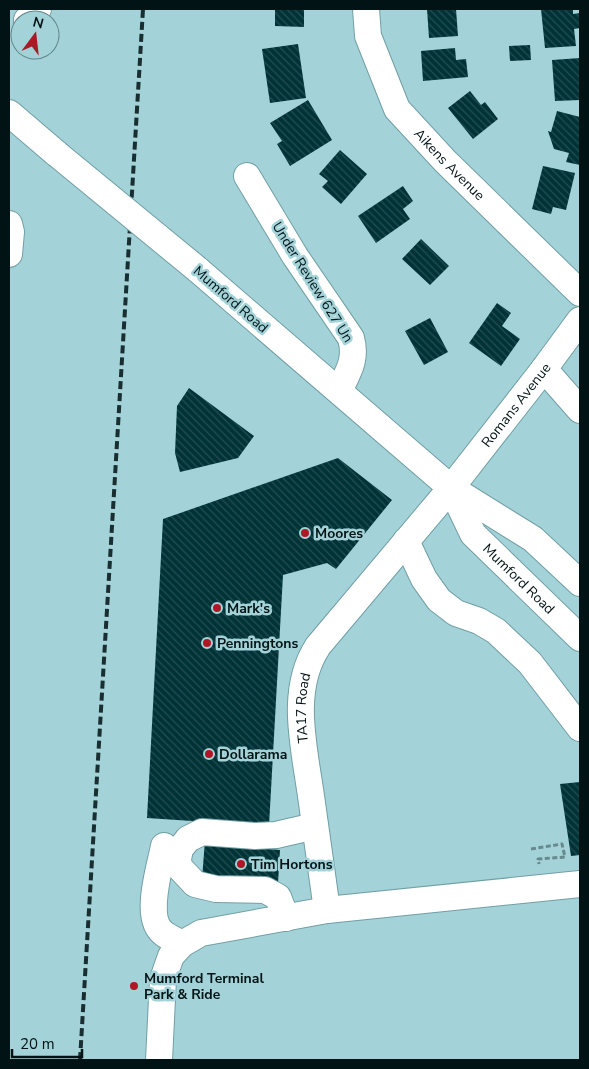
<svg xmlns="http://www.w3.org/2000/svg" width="589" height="1069" font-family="'Nunito Sans',sans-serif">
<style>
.building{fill:url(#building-back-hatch)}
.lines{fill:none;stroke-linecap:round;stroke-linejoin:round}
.minor-casing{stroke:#709fa4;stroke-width:28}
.path{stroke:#65898d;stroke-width:3;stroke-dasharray:5 2.5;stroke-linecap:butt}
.minor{stroke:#fff;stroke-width:26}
.rail{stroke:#182e30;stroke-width:4;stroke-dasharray:8 4;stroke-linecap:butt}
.minor-bridge-casing{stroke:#709fa4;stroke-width:28;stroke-linecap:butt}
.minor-bridge{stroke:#fff;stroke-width:26}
.poi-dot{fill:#ac1924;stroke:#a3d3d8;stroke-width:2}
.labels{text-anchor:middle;stroke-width:5;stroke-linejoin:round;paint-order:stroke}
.street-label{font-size:14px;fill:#021315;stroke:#a3d3d8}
.poi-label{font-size:14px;font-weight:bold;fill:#021315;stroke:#a3d3d8;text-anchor:start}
</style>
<defs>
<pattern id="building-back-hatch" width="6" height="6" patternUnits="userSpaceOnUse" patternTransform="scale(1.25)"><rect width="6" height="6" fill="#003337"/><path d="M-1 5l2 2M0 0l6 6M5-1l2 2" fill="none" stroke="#244e51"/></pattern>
</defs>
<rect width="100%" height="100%" fill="#a3d3d8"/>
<!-- building -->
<path class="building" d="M275,9H304V27L275,26Z
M427,9H456L458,36L429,38Z
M541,9H573V14L580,13V28L574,29L576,46L545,48Z
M298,44L306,98L270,103L262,49Z
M530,45L531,60L510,61L509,46Z
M455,48L456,60L466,59L468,77L423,81L421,51Z
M580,58V100L555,101L552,60Z
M470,91L481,105L485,102L498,119L473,139L448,108Z
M308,100L332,140L290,166L277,144L282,141L270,123Z
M557,111L580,117V165L566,162L569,153L554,149L548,131L551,132Z
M340,150L367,174L341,204L322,187L328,181L319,174Z
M543,166L575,173L566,210L553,207L551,214L532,209Z
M403,186L413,201L403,209L410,219L376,243L358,216Z
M421,239L449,266L430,285L402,259Z
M497,303L511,313L502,326L520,339L501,366L469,343Z
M430,318L448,352L424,365L405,331Z
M189,388L254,436L238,458L180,472L175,453L177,406Z
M338,458L392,500L336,569L327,563L283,575L269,826L147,818L163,519Z
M580,782V855L571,856L560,784Z
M205,840L255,848L280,850L278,883L202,879Z"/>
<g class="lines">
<defs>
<g id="minor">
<path id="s1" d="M366,9L368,36L397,109L445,161L580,293"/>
<path d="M27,20L38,9"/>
<path d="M9,113L57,154"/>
<path d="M247,176L295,256L351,338C357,360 348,372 339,391"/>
<path d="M9,224L11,232L9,254"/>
<path d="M197,269L451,488L533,539L580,583"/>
<path d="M544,369L580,410"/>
<path id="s2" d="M451,488L473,534L580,638"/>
<path d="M406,541L424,579L439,600L456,613L479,621L496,631L530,663L580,728"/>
<path d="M164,846C160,867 144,916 162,932C167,937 176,940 182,944"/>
<path id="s3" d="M327,910C322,872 316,834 311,796C304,746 289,690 318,646L451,488L544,369L580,320"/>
<path d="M286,918L278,897L265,890L216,889L195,884L179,867L178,859L180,849L188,839L202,832L255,836L276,835L315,826"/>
<path d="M159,1060L163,979L171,956L182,944L201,933L327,910L580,884"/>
</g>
</defs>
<!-- minor casing -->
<use href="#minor" class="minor-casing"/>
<!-- path -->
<path class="path" d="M531,849L562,844L565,857L538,859L539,864"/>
<!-- minor -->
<use href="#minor" class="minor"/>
<!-- rail -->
<path class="rail" d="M80,1060L143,9"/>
<defs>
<path id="minor-bridge" d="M57,154L197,269"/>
</defs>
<!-- minor-bridge casing -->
<use href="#minor-bridge" class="minor-bridge-casing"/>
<!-- minor-bridge -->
<use href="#minor-bridge" class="minor-bridge"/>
</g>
<!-- markers -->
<g class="poi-dot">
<circle cx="305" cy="533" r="5"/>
<circle cx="217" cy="608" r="5"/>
<circle cx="207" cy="643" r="5"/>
<circle cx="209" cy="754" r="5"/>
<circle cx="241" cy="864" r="5"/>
<circle cx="134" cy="986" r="5"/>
</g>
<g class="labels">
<!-- street labels -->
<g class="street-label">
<text dy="5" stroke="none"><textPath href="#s1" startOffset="182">Aikens Avenue</textPath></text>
<text transform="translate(313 282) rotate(58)" y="5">Under Review 627 Un</text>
<text transform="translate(231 299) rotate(41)" y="5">Mumford Road</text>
<text dy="5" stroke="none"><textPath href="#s3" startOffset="581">Romans Avenue</textPath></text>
<text dy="5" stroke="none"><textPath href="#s2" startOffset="115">Mumford Road</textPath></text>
<text dy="5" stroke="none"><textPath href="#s3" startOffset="204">TA17 Road</textPath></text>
</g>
<!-- poi labels -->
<g class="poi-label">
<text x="315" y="538">Moores</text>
<text x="227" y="613">Mark's</text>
<text x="217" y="648">Penningtons</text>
<text x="219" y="759">Dollarama</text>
<text x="251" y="869">Tim Hortons</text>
<text x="144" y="983">Mumford Terminal<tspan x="144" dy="16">Park &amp; Ride</tspan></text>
</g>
</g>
<!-- border -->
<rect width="589" height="1069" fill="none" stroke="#021315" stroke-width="20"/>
<!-- north arrow -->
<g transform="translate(35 35) rotate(15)"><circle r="24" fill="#a3d3d8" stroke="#63868a"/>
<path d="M0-4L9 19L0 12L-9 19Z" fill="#ac1924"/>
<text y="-8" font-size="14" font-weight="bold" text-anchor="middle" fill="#021315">N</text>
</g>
<!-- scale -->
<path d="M12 1049v8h70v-8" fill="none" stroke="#021315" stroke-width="2.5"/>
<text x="20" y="1049" font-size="15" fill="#021315" stroke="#a3d3d8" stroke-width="4" paint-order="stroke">20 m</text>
</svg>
